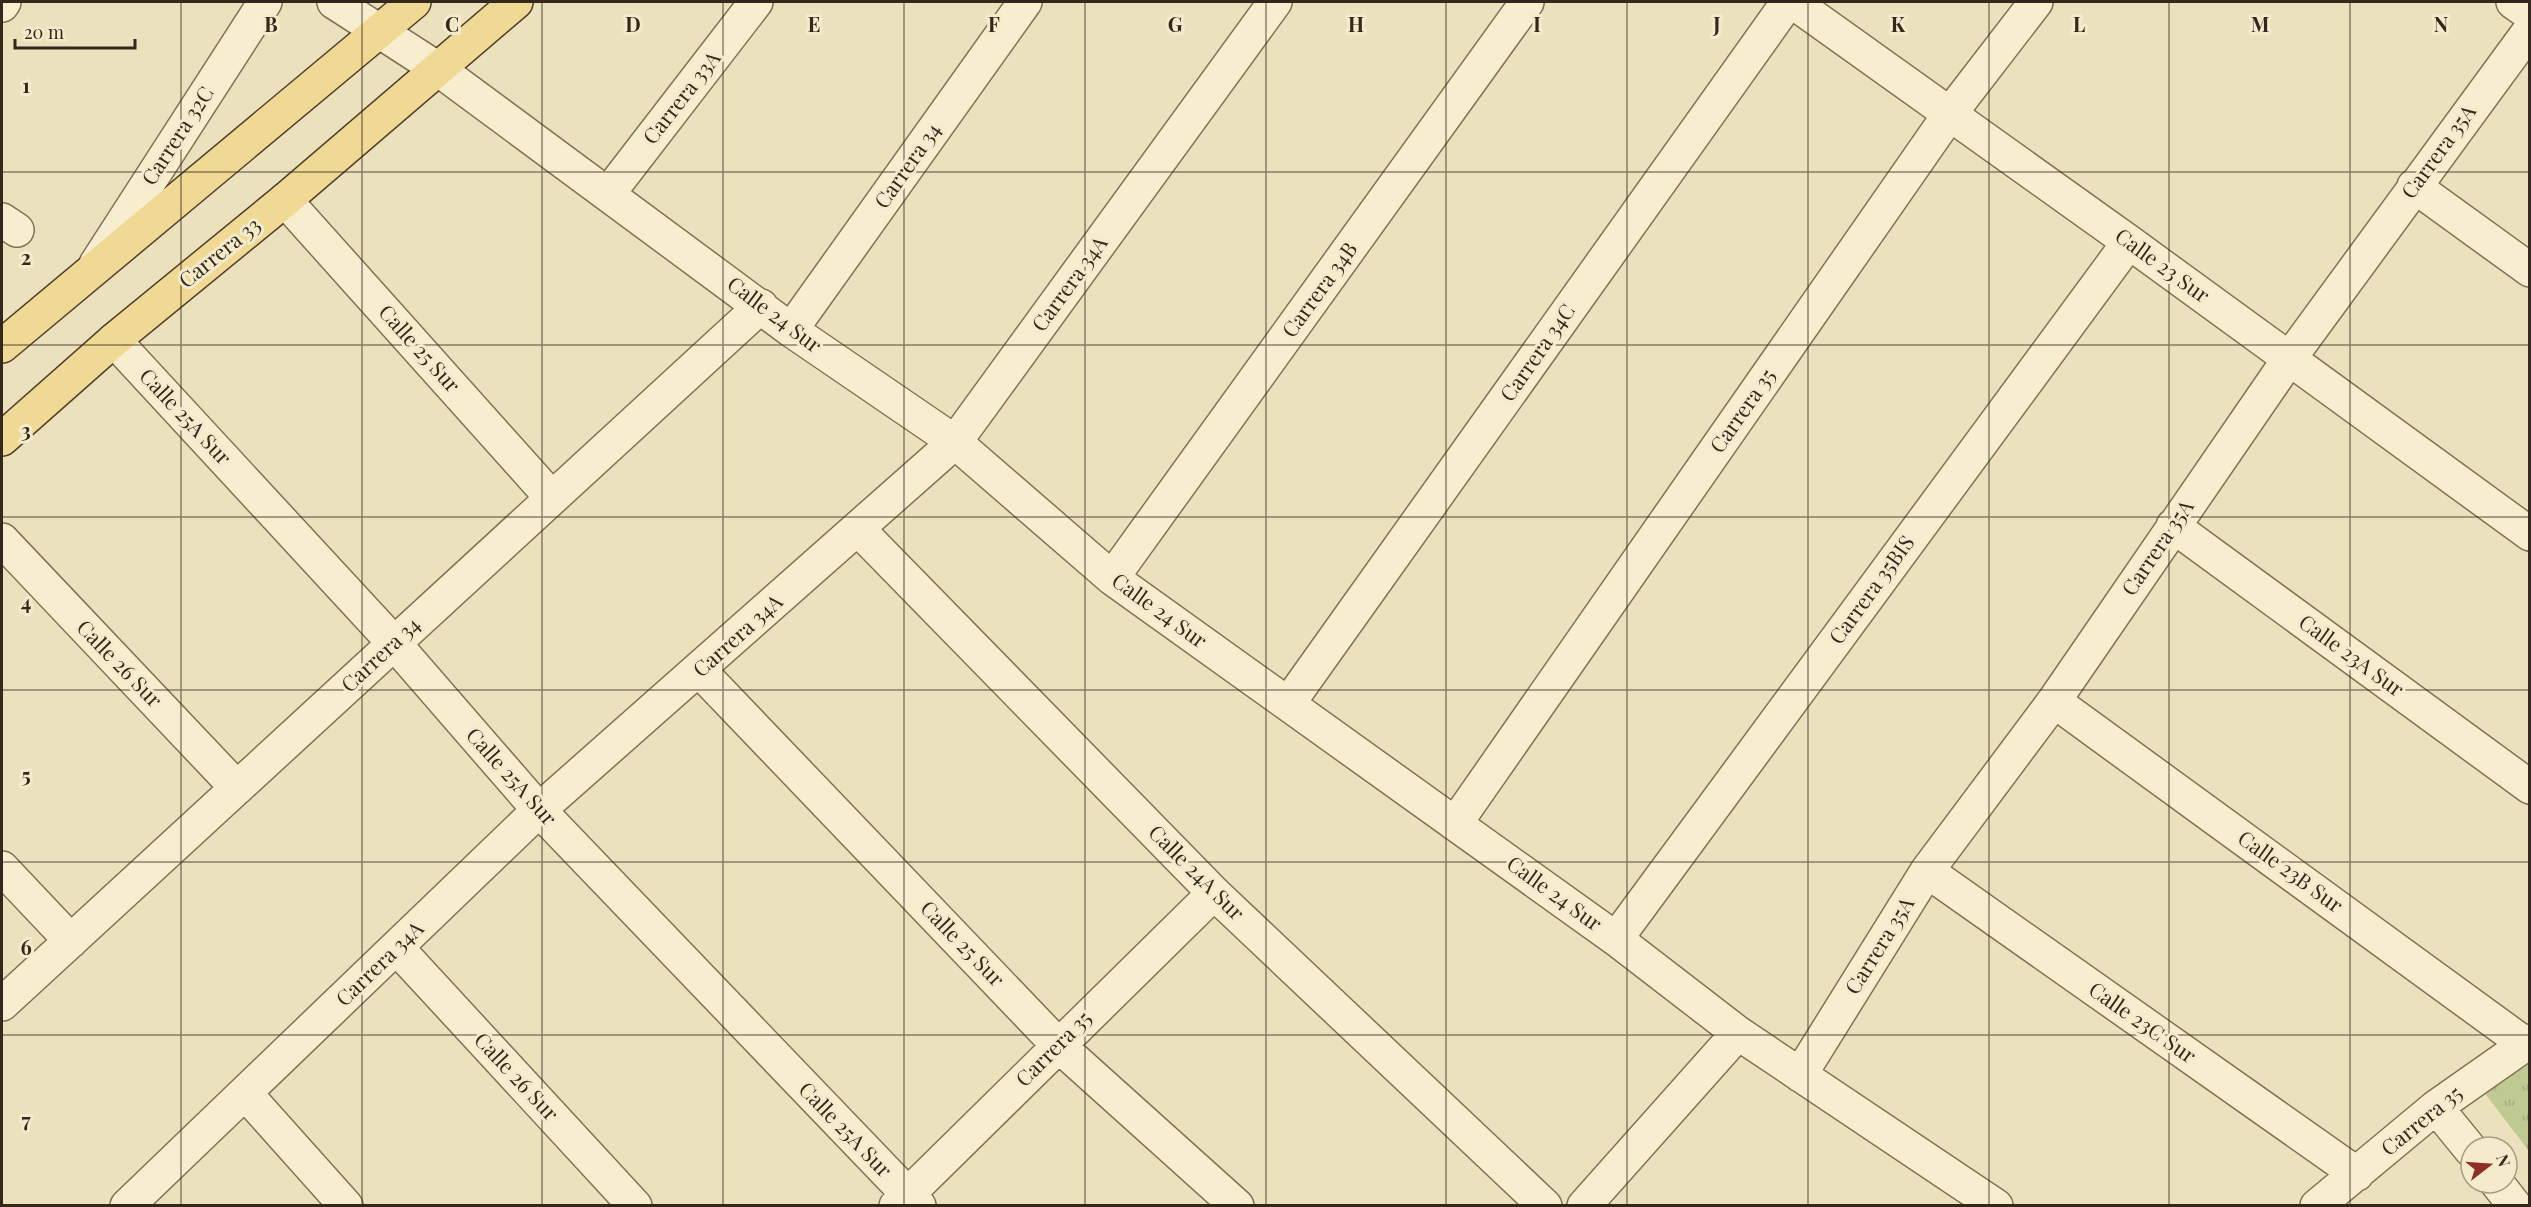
<svg xmlns="http://www.w3.org/2000/svg" width="2531" height="1207" font-family="'Playfair Display',serif">
<style>
.park{fill:url(#park-tufts)}
.lines{fill:none;stroke-linecap:round;stroke-linejoin:round}
.minor-casing{stroke:#837157;stroke-width:36}
.major-casing{stroke:#503f2c;stroke-width:36}
.minor{stroke:#f7eed0;stroke-width:33}
.major{stroke:#efd995;stroke-width:33}
.grid{fill:none;stroke:#33281b;stroke-width:1.5;stroke-opacity:0.55}
.labels{text-anchor:middle;stroke-width:6;stroke-linejoin:round;paint-order:stroke}
.street-label{font-size:21px;fill:#33281b;stroke:#f4ebcc}
.grid-label{font-size:20px;text-anchor:middle;font-weight:bold;fill:#33281b;stroke:#f4ebcc;stroke-width:6;stroke-linejoin:round;paint-order:stroke}
</style>
<defs>
<pattern id="park-tufts" width="24" height="20" patternUnits="userSpaceOnUse" patternTransform="scale(1.5)"><rect width="24" height="20" fill="#bfc992"/><path d="M3 7l-1-3M5 7V3M7 7l1-3M15 17l-1-3M17 17v-4M19 17l1-3" fill="none" stroke="#a5ad7d"/></pattern>
</defs>
<rect width="100%" height="100%" fill="#ece1bd"/>
<!-- park -->
<path class="park" d="M2529,1049V1151L2480,1087Z"/>
<g class="lines">
<defs>
<path id="minor" d="M334,2L438,69L791,330L955,442L1112,578L1616,939L1738,1033L1996,1206
M1793,2L2129,242L2530,534
M2513,2L2530,14
M2,5L4,2
M2414,186L2530,270
M608,194L756,2
M285,200L552,498
M2,220L17,230
M96,264L265,2
M791,330L1025,2
M114,340L394,643L539,810L919,1206
M2173,526L2530,787
M858,529L1214,893L1545,1206
M2,540L237,788
M1112,578L1527,2
M699,670L1058,1045L1237,1206
M2054,701L2525,1044
M1288,704L1788,2
M1455,824L1949,115L2036,2
M2,868L71,941
M1927,871L2357,1174
M1616,939L2129,242
M397,948L635,1206
M2,1004L761,306
M1800,1075L1927,871L2054,701L2289,359L2530,30
M245,1093L346,1206
M2436,1107L2471,1150
M2497,1183L2515,1206
M127,1206L539,810L955,442L1275,2
M896,1206L1214,893
M1584,1206L1738,1033
M2317,1206L2436,1107L2530,1041"/>
<path id="major" d="M2,346L414,2
M2,439L114,340L285,200L516,2"/>
</defs>
<!-- minor casing -->
<use href="#minor" class="minor-casing"/>
<!-- major casing -->
<use href="#major" class="major-casing"/>
<!-- minor -->
<use href="#minor" class="minor"/>
<!-- major -->
<use href="#major" class="major"/>
</g>
<!-- grid -->
<path class="grid" d="M181,2V1206M362,2V1206M542,2V1206M723,2V1206M904,2V1206M1085,2V1206M1266,2V1206M1446,2V1206M1627,2V1206M1808,2V1206M1989,2V1206M2169,2V1206M2350,2V1206M2,172H2530M2,345H2530M2,517H2530M2,690H2530M2,862H2530M2,1035H2530"/>
<g class="labels">
<!-- street labels -->
<g class="street-label">
<text transform="translate(682 98) rotate(-52)" y="7">Carrera 33A</text>
<text transform="translate(178 136) rotate(-57)" y="7">Carrera 32C</text>
<text transform="translate(2439 152) rotate(-54)" y="7">Carrera 35A</text>
<text transform="translate(908 166) rotate(-55)" y="7">Carrera 34</text>
<text transform="translate(220 253) rotate(-39)" y="7">Carrera 33</text>
<text transform="translate(2162 266) rotate(36)" y="7">Calle 23 Sur</text>
<text transform="translate(1070 284) rotate(-54)" y="7">Carrera 34A</text>
<text transform="translate(1320 290) rotate(-54)" y="7">Carrera 34B</text>
<text transform="translate(774 315) rotate(37)" y="7">Calle 24 Sur</text>
<text transform="translate(419 349) rotate(48)" y="7">Calle 25 Sur</text>
<text transform="translate(1538 353) rotate(-55)" y="7">Carrera 34C</text>
<text transform="translate(1743 411) rotate(-55)" y="7">Carrera 35</text>
<text transform="translate(185 417) rotate(47)" y="7">Calle 25A Sur</text>
<text transform="translate(2158 548) rotate(-56)" y="7">Carrera 35A</text>
<text transform="translate(1872 590) rotate(-54)" y="7">Carrera 35BIS</text>
<text transform="translate(1159 611) rotate(36)" y="7">Calle 24 Sur</text>
<text transform="translate(738 636) rotate(-42)" y="7">Carrera 34A</text>
<text transform="translate(381 655) rotate(-43)" y="7">Carrera 34</text>
<text transform="translate(2351 656) rotate(36)" y="7">Calle 23A Sur</text>
<text transform="translate(119 664) rotate(46)" y="7">Calle 26 Sur</text>
<text transform="translate(511 777) rotate(48)" y="7">Calle 25A Sur</text>
<text transform="translate(2290 872) rotate(36)" y="7">Calle 23B Sur</text>
<text transform="translate(1196 873) rotate(45)" y="7">Calle 24A Sur</text>
<text transform="translate(1554 894) rotate(36)" y="7">Calle 24 Sur</text>
<text transform="translate(962 944) rotate(46)" y="7">Calle 25 Sur</text>
<text transform="translate(1880 946) rotate(-58)" y="7">Carrera 35A</text>
<text transform="translate(380 964) rotate(-44)" y="7">Carrera 34A</text>
<text transform="translate(2142 1023) rotate(35)" y="7">Calle 23C Sur</text>
<text transform="translate(1054 1049) rotate(-45)" y="7">Carrera 35</text>
<text transform="translate(516 1077) rotate(47)" y="7">Calle 26 Sur</text>
<text transform="translate(2422 1121) rotate(-39)" y="7">Carrera 35</text>
<text transform="translate(845 1130) rotate(46)" y="7">Calle 25A Sur</text>
</g>
</g>
<g class="grid-label">
<text x="271" y="32">B</text>
<text x="452" y="32">C</text>
<text x="633" y="32">D</text>
<text x="814" y="32">E</text>
<text x="994" y="32">F</text>
<text x="1175" y="32">G</text>
<text x="1356" y="32">H</text>
<text x="1537" y="32">I</text>
<text x="1717" y="32">J</text>
<text x="1898" y="32">K</text>
<text x="2079" y="32">L</text>
<text x="2260" y="32">M</text>
<text x="2441" y="32">N</text>
<text x="26" y="93">1</text>
<text x="26" y="265">2</text>
<text x="26" y="438">3</text>
<text x="26" y="610">4</text>
<text x="26" y="783">5</text>
<text x="26" y="955">6</text>
<text x="26" y="1128">7</text>
</g>
<!-- border -->
<rect width="2531" height="1207" fill="none" stroke="#33281b" stroke-width="6"/>
<!-- north arrow -->
<g transform="translate(2489 1165) rotate(73)"><circle r="28" fill="#f4ebcc" stroke="#a79d85" stroke-width="1.5"/>
<path d="M0-4.5L10 22L0 15L-10 22Z" fill="#902f29"/>
<text y="-9" font-size="16" font-weight="bold" text-anchor="middle" fill="#33281b">N</text>
</g>
<!-- scale -->
<path d="M15 39v9h120v-9" fill="none" stroke="#33281b" stroke-width="3"/>
<text x="24" y="39" font-size="18" fill="#33281b" stroke="#f4ebcc" stroke-width="4.5" paint-order="stroke">20 m</text>
</svg>
